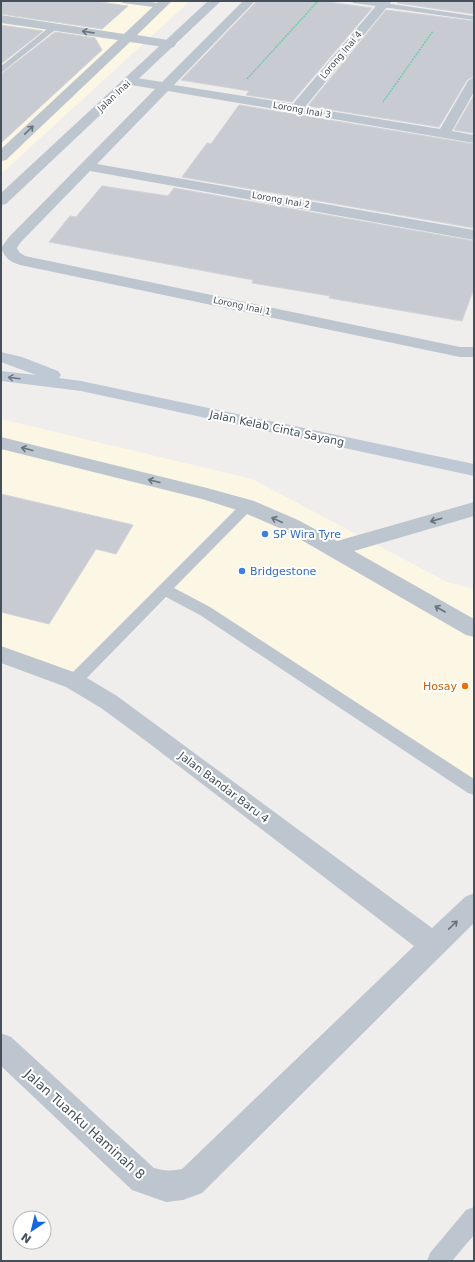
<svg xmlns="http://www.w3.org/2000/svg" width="475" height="1262" font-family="'DejaVu Sans',sans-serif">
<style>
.commercial{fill:#fcf6e4}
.building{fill:#c9cbd3;stroke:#d1d3d9}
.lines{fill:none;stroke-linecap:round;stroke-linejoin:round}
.path{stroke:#71cda4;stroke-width:1.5;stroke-dasharray:2 1;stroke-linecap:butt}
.service{fill:#bdc6cf;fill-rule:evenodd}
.minor{fill:#bdc6cf;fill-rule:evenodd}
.tertiary{fill:#bdc6cf;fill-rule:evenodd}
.secondary{fill:#bfc9d6;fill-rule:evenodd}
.oneway{stroke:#69737d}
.oneway2{stroke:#707a85}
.shop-dot{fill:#3f7fe0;stroke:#fff;stroke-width:1.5}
.food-dot{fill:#e8710a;stroke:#fff;stroke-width:1.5}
.labels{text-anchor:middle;stroke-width:4;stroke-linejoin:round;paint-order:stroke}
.far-street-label{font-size:9px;fill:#454f5a;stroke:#fff}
.street-label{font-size:11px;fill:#454f5a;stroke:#fff}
.shop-label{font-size:11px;fill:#366cbe;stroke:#fff;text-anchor:start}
.food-label{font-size:11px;fill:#c56008;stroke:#fff;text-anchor:end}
.near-street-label{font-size:13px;fill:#454f5a;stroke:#fff}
</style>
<rect width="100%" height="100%" fill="#f0eded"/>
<!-- commercial -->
<path class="commercial" d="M1,1H190L1,174Z
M1,419L252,479L447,582L474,589V783L176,589L86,676L1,648Z"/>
<!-- building -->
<path class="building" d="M1,1H93L128,6L102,29L1,14Z
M257,1H321L372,8L292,102L246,95L249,91L181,80Z
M399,1H474V14L397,3Z
M386,10L474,21V76L467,80L439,127L308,106Z
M1,25L43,31L1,64Z
M55,32L95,38L102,50L1,143V74Z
M474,95V133L454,130Z
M239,105L474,144V228L182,177L207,143L211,144Z
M102,186L168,196L174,188L474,241V288L462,321L329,298L330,296L252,283L253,280L49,242L70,216L76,217Z
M1,494L133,525L116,554L96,549L49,624L1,612Z"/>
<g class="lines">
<!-- path -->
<path class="path" d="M247,79L318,1
M383,102L433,31"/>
<!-- service -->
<path class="service" d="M119,1C130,1 157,0 165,6L161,8L123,3Z
M350,1H371L474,16V20L354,3Z
M52,25L59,27L1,73V66Z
M247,502L252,503L254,506L252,509L174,588L210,607L474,779V795L468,793L200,615L166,597L80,685L74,687L68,685L66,681L68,677L242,503Z
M474,1207V1235L452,1261H427L430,1253L466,1210Z"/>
<!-- minor -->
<path class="minor" d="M159,1H172L137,35L174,41L176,44L174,47L170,48L130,42L6,160L1,161V149L118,40L1,23V15L124,34Z
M243,1H255L174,85L293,104L380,1H392L305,107L440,129L468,81L474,77V92L452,131L474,135V143L168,91L97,164L474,230V240L90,171L20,243L17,248L19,252L25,256L460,347H474V357H460L20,265C10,262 5,258 1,248L9,237L155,89L125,84L124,81L125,78L130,77L162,82Z
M1,437L207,488L254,501L298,520L337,541L474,502V516L354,551L474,619V637L466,635L284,530L240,511L202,499L1,449Z
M1,646L82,675L117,696L432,928L465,897L474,893V923L202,1193L183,1200L166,1202L132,1190L1,1066V1033L11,1037L154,1168C164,1171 172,1171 182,1169L414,946L146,741L101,708L66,687L1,663Z"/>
<!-- tertiary -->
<path class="tertiary" d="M208,1H221L6,204L1,205V193Z"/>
<!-- secondary -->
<path class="secondary" d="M1,352L22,357L58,371L61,375L59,378L81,381L474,464V476L81,391L1,381V371L36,375L1,362Z"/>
</g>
<!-- one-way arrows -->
<defs><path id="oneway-shaft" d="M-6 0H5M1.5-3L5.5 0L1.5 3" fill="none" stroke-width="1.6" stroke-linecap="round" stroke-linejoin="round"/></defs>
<g class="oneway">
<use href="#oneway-shaft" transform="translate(88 32) rotate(-172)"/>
<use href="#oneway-shaft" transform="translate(29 130) rotate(-44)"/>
<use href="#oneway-shaft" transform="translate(27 449) rotate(-166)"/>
<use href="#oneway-shaft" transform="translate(154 481) rotate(-166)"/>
<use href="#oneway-shaft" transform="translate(277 520) rotate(-156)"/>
<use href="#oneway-shaft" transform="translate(436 520) rotate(164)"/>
<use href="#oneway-shaft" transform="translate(440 609) rotate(-150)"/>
<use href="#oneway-shaft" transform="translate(453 925) rotate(-44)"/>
</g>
<use class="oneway2" href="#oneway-shaft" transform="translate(14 378) rotate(-173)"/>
<!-- markers -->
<g class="shop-dot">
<circle cx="265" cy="534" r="4"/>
<circle cx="242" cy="571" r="4"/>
</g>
<circle class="food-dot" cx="465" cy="686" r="4"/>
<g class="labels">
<!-- far-street labels -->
<g class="far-street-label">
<text transform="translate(341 55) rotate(-50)" y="3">Lorong Inai 4</text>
<text transform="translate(114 96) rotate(-43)" y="3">Jalan Inai</text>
<text transform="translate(302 110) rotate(10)" y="3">Lorong Inai 3</text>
<text transform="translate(281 200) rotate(10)" y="3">Lorong Inai 2</text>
<text transform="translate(242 306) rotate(12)" y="3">Lorong Inai 1</text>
</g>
<!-- street labels -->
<g class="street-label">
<text transform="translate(277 428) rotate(12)" y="4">Jalan Kelab Cinta Sayang</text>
<text transform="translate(224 787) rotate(37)" y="4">Jalan Bandar Baru 4</text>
</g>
<!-- shop labels -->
<g class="shop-label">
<text x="273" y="538">SP Wira Tyre</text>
<text x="250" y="575">Bridgestone</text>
</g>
<!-- food labels -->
<g class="food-label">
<text x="457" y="690">Hosay</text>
</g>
<!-- near-street labels -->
<g class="near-street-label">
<text transform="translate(85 1124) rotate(42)" y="5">Jalan Tuanku Haminah 8</text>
</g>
</g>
<!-- border -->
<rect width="475" height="1262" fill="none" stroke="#454f5a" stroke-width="4"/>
<!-- north arrow -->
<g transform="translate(32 1230) rotate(215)"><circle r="19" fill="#ffffff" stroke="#b5b9bd"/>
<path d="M0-3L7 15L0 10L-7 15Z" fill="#1666e0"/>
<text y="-6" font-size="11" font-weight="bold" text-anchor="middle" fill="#454f5a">N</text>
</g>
</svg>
